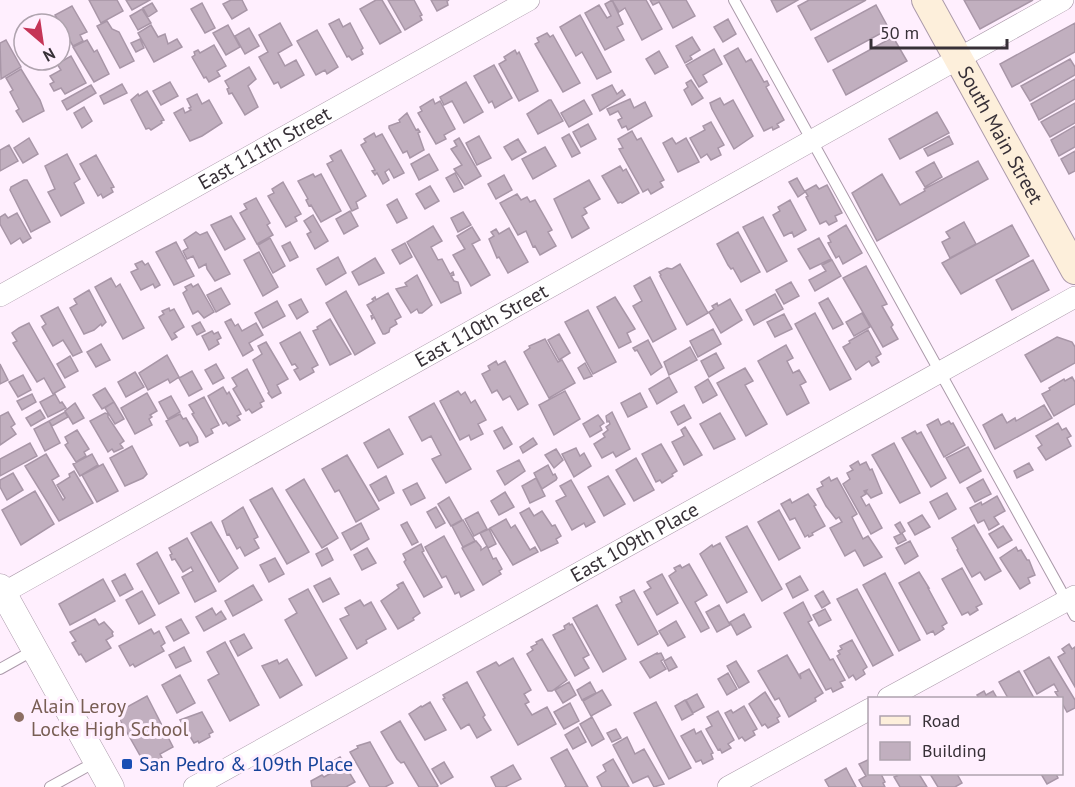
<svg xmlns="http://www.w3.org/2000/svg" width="1075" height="787" font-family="'PT Sans',sans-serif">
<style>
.building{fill:#c1afbf;stroke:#a896a7;stroke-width:1.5}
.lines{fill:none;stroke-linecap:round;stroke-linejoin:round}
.service-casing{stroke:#ab9aaa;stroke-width:12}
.minor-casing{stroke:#ab9aaa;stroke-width:22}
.tertiary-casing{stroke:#ab9aaa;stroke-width:27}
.secondary-casing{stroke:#ab9aaa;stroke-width:30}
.service{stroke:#fff;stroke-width:10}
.minor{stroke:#fff;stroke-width:21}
.tertiary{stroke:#fff;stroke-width:26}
.secondary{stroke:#fdefdb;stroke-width:28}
.education-dot{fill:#8d6e63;stroke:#ffeffe;stroke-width:2}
.transit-dot{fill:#1a4fb4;stroke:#ffeffe;stroke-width:2}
.labels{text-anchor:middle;stroke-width:6;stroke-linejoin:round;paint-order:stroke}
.street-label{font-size:20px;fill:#373037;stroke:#ffeffe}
.education-label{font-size:20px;fill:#785e54;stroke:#ffeffe;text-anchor:start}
.transit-label{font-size:20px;fill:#164399;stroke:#ffeffe;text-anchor:start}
</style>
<rect width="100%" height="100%" fill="#ffeffe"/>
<!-- building -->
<path class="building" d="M89,0H117L123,11L101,23Z
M126,0H150L132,10Z
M231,0H242L247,10L232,19L223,4Z
M376,0H382L401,32L380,44L360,9Z
M388,0H414L422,15L420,16L422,20L405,30Z
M431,0H449L447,1L448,5L437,11Z
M612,0H646L662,29L642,40L625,8L619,12Z
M612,0L623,24L617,27L624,40L605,50L585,13L599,5L607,18L611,16L605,4Z
M650,0H686L695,16L673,28L659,2L653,5Z
M771,0H798L777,12Z
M809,0H866L811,30L798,6Z
M964,0H1033L980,29Z
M152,3L157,11L148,17L143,8Z
M202,3L215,28L205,33L191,9Z
M876,5L889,29L828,62L815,38Z
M72,6L87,32L80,35L83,41L73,46L55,15Z
M142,9L151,23L138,30L130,16Z
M580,15L611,72L597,79L582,52L576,56L560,27Z
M339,19L343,27L350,23L363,48L361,50L363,54L352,60L349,56L347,57L329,24Z
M728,19L736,34L723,42L714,27Z
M107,21L112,29L119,32L134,61L120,68L97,26Z
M280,23L292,45L278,53L285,66L296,60L304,75L281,88L278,82L274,84L259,57L268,52L259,35Z
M1075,23V52L1012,87L1000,64Z
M151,25L158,37L165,34L168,44L177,39L182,47L154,62L138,33Z
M228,25L240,47L226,55L213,33Z
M249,28L259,46L245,54L235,36Z
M317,30L338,67L327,74L325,70L316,75L297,41Z
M547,33L550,37L553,35L580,83L563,92L535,44L539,42L537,38Z
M692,37L700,50L690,56L692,59L685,63L676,46Z
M893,37L907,61L846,95L833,70Z
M140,39L144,48L136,52L131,43Z
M6,40L21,67L1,79L0,43Z
M87,40L94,52L97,50L109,74L94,82L73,47Z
M214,45L226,66L217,71L220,76L209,82L206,77L204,78L192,57L195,55L194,52L198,50L200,53Z
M738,48L746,62L751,59L764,82L767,81L769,85L766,87L784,120L777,124L779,127L773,130L772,127L764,131L724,56Z
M714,49L722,64L703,75L707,82L699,87L686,65Z
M515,50L517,54L519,52L538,91L519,101L499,64L506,60L504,57Z
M659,51L668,67L655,74L646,59Z
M71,56L86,83L65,94L61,88L54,91L50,84L54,82L50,76L61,70L57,64Z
M1070,59L1075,67V75L1030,101L1021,86Z
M494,65L512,98L495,108L492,101L489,103L474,76Z
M249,67L256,79L248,86L258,107L245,115L232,93L229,94L227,89L229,88L225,81Z
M21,69L40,100L44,111L23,122L16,111L19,109L10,92L13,90L6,78Z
M1075,79V99L1039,120L1031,104Z
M691,80L703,98L692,105L684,90L688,87L686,83Z
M170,82L178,96L161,105L153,91Z
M466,82L483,112L464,123L452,101L444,105L440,97Z
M122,84L127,93L104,104L100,96Z
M91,85L96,93L67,110L62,101Z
M612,85L617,94L622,90L625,95L600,111L592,95Z
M147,91L164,120L161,121L162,123L151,130L149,128L146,129L131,100L138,94L139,96Z
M197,94L202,104L209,100L222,123L202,136L190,141L174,113L183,108L185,113L191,110L189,108L191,107L187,99Z
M720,98L724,105L733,100L753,136L734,149L712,109L710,103Z
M433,99L435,104L440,101L455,129L444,135L446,139L436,144L418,113L422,111L420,107Z
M630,99L634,108L645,102L652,116L628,130L626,126L622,128L618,120L622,118L618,111L610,115L607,109Z
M549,100H551L563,121L538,134L527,114Z
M584,100L592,114L569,127L561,113Z
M1075,103V123L1050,137L1041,122Z
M84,107L92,121L82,128L74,113Z
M937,112L949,133L900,159L889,139Z
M407,113L416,130L418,129L420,132L418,133L424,150L410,158L407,151L403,153L389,128V126L400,122L399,120Z
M711,122L724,145L718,148L721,155L711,160L707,154L701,158L690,138L705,130L703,126Z
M588,124L596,139L581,147L573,132Z
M1075,126V147L1059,156L1051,140Z
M632,131L637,140L641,138L664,180L660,182L663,187L651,194L648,189L643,192L619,149L623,148L618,139Z
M374,133L376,137L382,134L404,173L394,178L389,169L385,172L389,180L383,184L377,173L375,175L372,171L375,170L361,145L366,142L364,139Z
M569,134L580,153L572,157L562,138Z
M479,136L491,158L477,165L466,143Z
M949,136L953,144L928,156L924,149Z
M29,138L38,154L23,163L14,148Z
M459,138L481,176L465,185L454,169L462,165L451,149L457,146L454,141Z
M672,138L676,144L686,138L699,162L678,172L663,143Z
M518,139L526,152L512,160L504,147Z
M9,145L18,161L0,171V150Z
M545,147L556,166L533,179L522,159Z
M341,150L366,196L356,202L358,208L352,211L327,164L333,161L330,156Z
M1075,151V171L1069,174L1061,159Z
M67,154L80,179L74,183L84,203L61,216L48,192L55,189L45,166Z
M429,154L438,170L419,180L411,164Z
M96,155L114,187L111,188L113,192L103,198L101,194L98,196L80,164Z
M978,161L988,179L877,241L852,193L882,174L900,205L925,191L924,189Z
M934,162L942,177L925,187L916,172Z
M620,166L623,171L626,169L639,193L622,203L621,202L618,203L602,176Z
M455,173L463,188L454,192L446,178Z
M313,174L315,177L321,174L341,211L321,222L311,205L309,206L306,200L308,199L298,181Z
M504,175L512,190L496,199L488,184Z
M797,178L805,192L798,197L789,182Z
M24,180H27L50,222L31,232L10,190L11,187Z
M589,180L600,199L584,208L587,213L582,216L589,228L572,238L554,199Z
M283,182L301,214L295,217L297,221L286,227L268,196L274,193L272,189Z
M816,185L819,189L827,185L842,213L835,216L837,221L829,225L826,221L820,224L806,197L808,196L805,191Z
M430,186L439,201L425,209L416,194Z
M517,194L521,200L527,197L530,202L535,200L552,230L548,232L556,246L540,255L535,246L533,247L526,231L518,235L500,203Z
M256,198L270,223L267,225L273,235L257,244L240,213L247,209L244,204Z
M397,199L407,218L397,223L387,205Z
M790,200L806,230L794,237L792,232L784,236L773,215L780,211L778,207Z
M350,211L358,226L344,234L336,219Z
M463,212L471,225L458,232L451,218Z
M17,213L31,238L23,243L20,238L11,244L0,224V217L5,214L8,218Z
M313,215L328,241L315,249L307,234L311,232L304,221Z
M231,216L245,239L225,250L211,225Z
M763,217L787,261L767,272L743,227Z
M964,222L976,244L950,258L942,242L950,238L946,232Z
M846,225L862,253L843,264L839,256L836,258L828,243L831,242L828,236Z
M1012,225L1029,256L961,294L942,263Z
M433,226L442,241L431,247L438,260L442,259L450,274L453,272L454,275L451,276L454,281L458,282L461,293L441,303L407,242Z
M472,227L480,240L472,244L490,275L471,286L453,255L465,249L457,236Z
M509,228L528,262L508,273L499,257L497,258L489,239L494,236L491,232L496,229L499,234Z
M196,232L200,235L207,232L230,274L215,281L207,269L206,264L199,268L193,256L187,259L183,251L188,248L184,240Z
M738,232L760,272L741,282L733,268L731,269L728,265L717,244Z
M270,238L285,266L273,273L258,245Z
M819,238L831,259L810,269L798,249Z
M176,242L194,276L174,285L156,252Z
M290,242L298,257L290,261L282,246Z
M405,243L412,257L400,264L392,250Z
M259,252L278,287L263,296L244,260Z
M338,257L346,273L326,285L317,269Z
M375,258L384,273L359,285L352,272Z
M832,260L841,276L815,291L809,280L826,271L822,265Z
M1033,260L1049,290L1012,310L996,280Z
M142,261L145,265L148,263L160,285L155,288L153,284L141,290L131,272L138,269L135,264Z
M680,264L708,313L687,325L660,276L661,275L659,272L667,268L672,269Z
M866,266L887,304L882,306L893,325L891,327L898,339L883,347L843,278Z
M417,275L432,305L422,313H419L417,309L411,313L396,289L407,286L405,283Z
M650,277L676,329L653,342L633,306L642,301L634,286Z
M111,278L116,287L120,284L144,328L123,339L95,287Z
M791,282L799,296L784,304L776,290Z
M191,284L193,287L198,284L214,312L204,318L198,311L193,314L183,293L187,290L185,287Z
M221,288L230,304L216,312L207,295Z
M89,290L106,322L102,326L101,324L94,330L84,334L70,308L77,304L74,299Z
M346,291L375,343L355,355L326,303Z
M388,293L401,317L395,320L397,324L390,328L389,332L385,334H383L374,317L372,319L371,316L373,315L367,305L374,301L372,299L375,297L376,300Z
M775,294L783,309L754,325L746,310Z
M615,297L635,329L627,333L631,342L619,348L597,307Z
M828,298L843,324L833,329L819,303Z
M301,299L308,312L297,319L289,305Z
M730,299L742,320L721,333L709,312L714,309L712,306L717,303L718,306Z
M277,301L285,316L263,328L255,313Z
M58,307L82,352L73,356L63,340L53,346L42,327L46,324L41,316Z
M169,308L170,311L174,309L184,327L174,333L177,337L172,340L159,317L164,314L162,311Z
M588,310L616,362L593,374L565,322Z
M815,313L851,379L830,390L795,324Z
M862,313L870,327L854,336L846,322Z
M784,314L792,329L775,337L767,322Z
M231,319L235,326L238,324L242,331L256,323L263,335L249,343L253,350L243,356L225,322Z
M330,319L351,354L330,365L313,331L318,329L317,327Z
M200,322L205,331L197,335L192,326Z
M29,323L65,387L53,394L44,378L37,382L13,343L17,341L12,333L19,328Z
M713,329L721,344L698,357L690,341Z
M868,330L881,354L876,357L879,362L872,366L869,361L856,370L843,347L850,343L849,341Z
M212,331L214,334L218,332L221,338L217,340L219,344L209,350L202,336Z
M300,332L318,365L312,368L314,372L300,380L294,370L298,368L295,364L292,365L280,343Z
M559,334L570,353L559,360L548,340Z
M1057,337L1072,342L1075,347V363L1041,382L1025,355Z
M545,339L558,362L562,360L575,383L549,398L524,352L530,348L529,346Z
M648,340L662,367L651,375L637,350L635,351L633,348Z
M266,342L288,379L277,385L281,393L272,398L268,393L269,392L253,360L262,354L258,346Z
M101,344L110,360L96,367L87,352Z
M786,345L793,358L787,361L793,373L799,370L806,382L800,385L809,403L787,415L758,361Z
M690,347L697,360L669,375L664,362Z
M716,353L724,368L709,377L701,361Z
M167,355L179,377L170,383L168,379L148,390L139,373Z
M70,356L78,371L65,378L57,364Z
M496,361L498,365L505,361L528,404L518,410L510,396L503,400L497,390L492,393L482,374L490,370L488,366Z
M585,363L592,376L584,379L578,368Z
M0,364L8,380L0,384Z
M216,364L224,378L213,384L205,370Z
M745,368L753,381L745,385L767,424L746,436L717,383Z
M247,369L264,401L260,403L262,407L252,413L249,409L246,411L233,389L237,386L232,378Z
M192,371L202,389L189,396L179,378Z
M135,372L144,387L126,397L118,382Z
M23,375L31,390L18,397L9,382Z
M669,377L677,392L657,404L649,389Z
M1072,377L1075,382V404L1054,416L1042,394L1050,390L1049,388L1064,379L1065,381Z
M708,379L717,395L703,403L695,387Z
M223,387L227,394L229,392L241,414L237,416L240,420L229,426L226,422L223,424L208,396Z
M105,388L114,402L102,409L93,395Z
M458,391L461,395L465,392L471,403L475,400L486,420L478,424L483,434L471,440L469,435L460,440L440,401Z
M565,391L580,419L554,435L539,405Z
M147,393L157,411L150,415L152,417L149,419L152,425L135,434L121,408Z
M640,393L647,407L628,417L621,403Z
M32,394L36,402L22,410L17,401Z
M55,394L60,403L62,402L66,408L48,417L40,402Z
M171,396L180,412L168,419L159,402Z
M204,397L219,425L211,429L213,433L206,437L192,414L194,413L189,405Z
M114,402L124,419L115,424L105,408Z
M75,403L84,418L73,424L65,411Z
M434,403L471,469L446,483L432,459L441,455L431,436L422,441L409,417Z
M684,405L691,418L678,425L671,412Z
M1044,405L1052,418L995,449L983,425L1002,414L1007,423L1015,418L1016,421Z
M40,410L45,418L31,426L26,418Z
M8,412L15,424L11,427L16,434L0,445V416Z
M65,412L68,417L52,426L49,421Z
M612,412L630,449L616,457L613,452L602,458L594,444L605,437L603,434L608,430L606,427L610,424L609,421L607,422L606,416Z
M105,413L108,414V417L124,441L120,444L123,448L114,452L112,449L108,452L90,421Z
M720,413L735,439L714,449L700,424Z
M180,414L183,419L186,418L197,437L198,442L190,446L188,442L180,446L166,421Z
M598,415L604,423L600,426L602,430L590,437L583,424Z
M938,419L941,425L949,421L951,424L953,423L965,445L944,457L927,425Z
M49,421L60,443L45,451L34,429Z
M1058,423L1062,430L1066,428L1071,436L1067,438L1071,446L1046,460L1038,448L1042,445L1036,436Z
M502,427L512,444L504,449L494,431Z
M685,427L702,455L684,465L672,442L684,436L681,430Z
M389,429L403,454L378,468L364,443Z
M77,430L89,449L84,452L86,456L76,462L65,445L68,443L65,437Z
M915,431L917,434L921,432L946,478L931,487L902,438Z
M533,438L537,444L523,453L520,447Z
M30,443L37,456L0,476V459Z
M894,443L920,493L900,503L872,455Z
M661,444L677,471L672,474L673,476L662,483L660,480L656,482L642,454Z
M132,446L147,474L143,478L125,486L110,458Z
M968,447L981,471L960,483L946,458Z
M576,448L580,456L584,453L591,466L574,477L562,454Z
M556,449L563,460L554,468L545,455Z
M46,454L59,476L52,480L63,500L65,498L57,485L70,477L69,474L74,471L93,503L59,521L25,466Z
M92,454L98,465L80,476L73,464Z
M347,455L379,509L356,522L339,490L335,492L322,469Z
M636,458L654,490L634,501L616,470Z
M519,460L525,471L505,485L497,471Z
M858,461L860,465L866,462L870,470L872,469L882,493L871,498L866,492L867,490L864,491L866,494L861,497L866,506L869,504L882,528L871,534L843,484L850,479L847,473L853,470L850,466Z
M1029,463L1033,470L1017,478L1014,471Z
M103,464L118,491L97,502L82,475Z
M548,465L553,475L555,474L557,478L556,480L542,489L534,473Z
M13,473L23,490L7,500L0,487V480Z
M386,476L394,493L379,501L370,485Z
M608,476L625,504L604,516L588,487Z
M829,477L831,481L837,478L857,514L852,517L863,539L868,536L882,557L864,566L855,550L845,556L830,528L842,522L839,517L836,519L826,506L817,489L823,486L821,482Z
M536,478L545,496L530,503L522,486Z
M304,479L338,538L322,548L286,490Z
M983,479L991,494L975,502L967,488Z
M571,480L595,522L586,527L584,523L572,530L556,501L566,496L560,486Z
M417,483L425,498L411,505L403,490Z
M272,488L309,552L287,564L250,500Z
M35,491L54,524L21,545L2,510Z
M505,492L514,507L499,515L491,501Z
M947,493L956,509L939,519L930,502Z
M808,494L816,505L814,506L825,526L812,533L813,535L809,537L808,535L805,537L795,518L790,520L781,504L790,499L792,503Z
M997,496L1005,511L994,517L999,524L989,530L984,520L978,523L970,508L981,502L982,505Z
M449,497L462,520L451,526L438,504Z
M243,507L258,537L254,539L259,548L245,556L240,547L237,549L229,534L227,535L222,521Z
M436,507L445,523L436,528L427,512Z
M529,508L534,516L542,511L552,526L555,525L561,536L556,539L558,543L541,551L520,513Z
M779,510L800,548L779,560L758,522Z
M478,512L487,529L474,536L465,519Z
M922,515L930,527L915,535L908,523Z
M506,519L511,528L515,525L530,550L535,547L538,552L513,565L490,528Z
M463,520L475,541L463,547L452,526Z
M211,522L238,568L219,582L191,533Z
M407,522L418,542L412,545L401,525Z
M900,522L905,531L902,533L906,540L898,544L894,537L901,534L895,525Z
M361,523L369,539L351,550L342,533Z
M974,525L1001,571L985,580L980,572L972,577L957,550L958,549L952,538Z
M747,526L782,589L762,601L726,537Z
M1003,526L1012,540L998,548L989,534Z
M489,529L496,544L488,548L480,533Z
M444,536L474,590L461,597L459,592L455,594L446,576L442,578L425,547Z
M187,538L216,591L195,602L182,577L193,571L191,567L183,572L175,559L172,560L170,555L172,554L169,548Z
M476,541L481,547V550L487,546L493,559L496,558L502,569L499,571L501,574L483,585L462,548Z
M910,541L918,556L905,564L896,548Z
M720,543L747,592L727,603L700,554L712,545L713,547Z
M421,544L424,551L422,552L442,587L424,597L404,562L406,560L403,554Z
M1016,547L1018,551L1021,550L1027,560H1029L1035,575L1028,578L1030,583L1020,589L1000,558Z
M327,548L333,560L322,566L316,554Z
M367,548L376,563L362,570L354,555Z
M157,552L179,593L159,604L137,564Z
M275,558L284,574L269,582L260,565Z
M689,564L707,595L695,602L709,628L701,632L669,576L676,571L674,568L680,565L682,568Z
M962,568L982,604L976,607L978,610L970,615L968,612L962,615L942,579Z
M919,572L929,588H928L947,623L942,626L944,629L935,635L933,631L927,634L899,583Z
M885,573L920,640L899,651L863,585Z
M125,574L133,589L120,596L112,581Z
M662,574L678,603L657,615L644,592L651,588L647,582Z
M800,576L808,590L793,598L786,584Z
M330,578L339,594L323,602L314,586Z
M103,579L115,601L70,625L59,604Z
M403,582L420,613L413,618L414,620L398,629L381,601L399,588L397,585Z
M253,585L262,600L233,616L225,601Z
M308,589L347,658L316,676L285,620L297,613L289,599Z
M857,589L893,655L873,666L837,599Z
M634,590L658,634L638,645L616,605L622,602L620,597Z
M142,591L155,615L139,624L126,600Z
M823,591L830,603L822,608L815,596Z
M360,600L364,606L371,602L386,629L366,640L367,643L357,649L340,619L349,615L345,608Z
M803,602L812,620L808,622L830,660L833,659L845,680L840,682L843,687L833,692L831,688L826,690L784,613Z
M597,605L626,659L603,672L573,618Z
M719,605L730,625L717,632L706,612Z
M212,608L216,615L221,611L226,619L204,631L196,617Z
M825,609L831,620L819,626L813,615Z
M744,614L751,627L737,635L730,622Z
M95,619L99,625L104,622L113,632L112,633L113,636L106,640L111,648L86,662L81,654L79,655L72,643L76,641L70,632Z
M181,619L189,633L174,641L166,627Z
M676,621L685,637L668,646L659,631Z
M569,623L570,625L572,624L589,655L583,658L589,668L575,676L553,635L565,629L564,626Z
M151,629L154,634L159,631L165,643L161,646L164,651L135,667L133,664L130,666L119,646Z
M244,634L252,648L238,656L230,641Z
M542,639L567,680L552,691H548L527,654L533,650L531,647L537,644L536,642Z
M852,640L867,667L863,670L865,674L856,680L853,675L849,678L837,656L840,654L838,651L842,649L840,646Z
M225,642L259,705L230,721L208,680L219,674L207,652Z
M1069,644L1072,649L1075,647V687L1058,657L1065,653L1062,649Z
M184,647L191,661L176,668L169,655Z
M657,653V654L661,653L664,659L661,661L666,669L650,678L640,662Z
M787,655L801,679L800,674L809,669L823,693L815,698L816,701L789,717L779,698L775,700L758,671Z
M671,657L677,667L669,671L664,661Z
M1049,657L1075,700V708L1067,712L1062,703V698H1059L1055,692L1058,691L1054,684L1037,694L1024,671Z
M513,658L531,690L524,694L529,702L525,704L532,715L547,707L556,724L518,745L477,672L496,662L499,666Z
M287,659L302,685L280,698L262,666L277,660L279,664Z
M736,661L749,682L739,688L727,666Z
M1019,671L1034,698H1008L999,682Z
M728,673L737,689L727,695L718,679Z
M180,675L195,703L177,713L162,685Z
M467,682L485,715L483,717L491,730L477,738L469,724L461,729L443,699L445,698L443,695Z
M569,682L576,695L563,703L555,690Z
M590,682L596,693L582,700L577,690Z
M602,690L611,705L591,716L583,701Z
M984,691L986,695L993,691L997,698H979L977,695Z
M765,692L780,716L777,718L779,722L768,728L765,724L762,726L749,704Z
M697,694L704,707L693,713L686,700Z
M147,696L173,747L160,754L162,758L146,766L116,713Z
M685,700L693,714L682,720L675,706Z
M430,702L446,730L425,740L409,714L421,706L422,707Z
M656,702L691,768L669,779L634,713Z
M570,703L579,721L564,729L554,712Z
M744,706L757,729L753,731L755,735L745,741L742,737L739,739L725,713L731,710L733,713Z
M718,711L734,740L728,744L731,748L722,753L720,749L718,750L706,729L712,726L707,717Z
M202,712L213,732L209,734L210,737L199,743L198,741L194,743L180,720Z
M592,717L604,739L592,746L580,724Z
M400,721L438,786L436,787H419L404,762L401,763L397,759L381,732Z
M578,727L586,742L573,749L565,735Z
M616,729L621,738L612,742L607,733Z
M694,729L696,734L701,731L713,753L711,754L713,759L703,764L701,760L696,762L681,736Z
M627,737L635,754L644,749L664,784L654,787L648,776L633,783L613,745Z
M370,742L393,783L385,787H370L350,752L358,748L357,746Z
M567,749L588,787H565L566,786L551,758Z
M340,757L355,782L346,787H312L311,781L322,775L324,777L335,771L331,762Z
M613,759L629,787H602L597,777L606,771L603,765Z
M870,759V774H881L885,782L883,783L885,787H863L859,780L866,776L859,764Z
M444,762L453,777L441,784L432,769Z
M513,765L521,779L505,787H496L491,777Z
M846,768L856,787H829L825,780Z
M895,774H919L927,787H900L894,777L897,776Z
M930,774H957L962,783L955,787H938Z
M1041,774H1056L1058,778L1047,784Z"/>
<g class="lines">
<defs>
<path id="service" d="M734,0L1075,616
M0,669L34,650
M50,787L97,761"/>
<g id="minor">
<path id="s1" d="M0,296L529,0"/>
<path id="s2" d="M3,593L1063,0"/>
<path d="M888,698L1075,596"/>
<path id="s3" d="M194,787L1075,297"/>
<path d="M728,787L870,709"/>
</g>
<path id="tertiary" d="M0,587L111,787"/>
<g id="secondary">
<path id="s4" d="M926,0L1075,270"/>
</g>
</defs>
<!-- service casing -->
<use href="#service" class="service-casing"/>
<!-- minor casing -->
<use href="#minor" class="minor-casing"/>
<!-- tertiary casing -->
<use href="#tertiary" class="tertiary-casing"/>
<!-- secondary casing -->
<use href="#secondary" class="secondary-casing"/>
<!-- service -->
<use href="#service" class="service"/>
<!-- minor -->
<use href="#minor" class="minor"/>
<!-- tertiary -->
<use href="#tertiary" class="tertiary"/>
<!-- secondary -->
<use href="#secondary" class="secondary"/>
</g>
<!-- markers -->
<circle class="education-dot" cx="19" cy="717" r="6"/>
<rect class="transit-dot" x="121" y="758" width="12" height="12" rx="3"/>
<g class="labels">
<!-- street labels -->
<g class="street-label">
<text dy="7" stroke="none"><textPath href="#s4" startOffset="154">South Main Street</textPath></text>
<text dy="7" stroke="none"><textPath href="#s1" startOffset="303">East 111th Street</textPath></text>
<text dy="7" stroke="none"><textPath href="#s2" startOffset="548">East 110th Street</textPath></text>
<text dy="7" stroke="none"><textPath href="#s3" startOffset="504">East 109th Place</textPath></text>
</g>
<!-- education labels -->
<g class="education-label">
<text x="31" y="713">Alain Leroy<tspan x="31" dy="23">Locke High School</tspan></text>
</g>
<!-- transit labels -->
<g class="transit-label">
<text x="139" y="771">San Pedro &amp; 109th Place</text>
</g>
</g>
<!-- legend -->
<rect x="868" y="697" width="195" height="78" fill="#ffeffe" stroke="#afa3ae" stroke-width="1.5"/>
<rect x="880" y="716" width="30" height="9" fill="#fdefdb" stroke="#afa3ae" stroke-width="1.5"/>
<text x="922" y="727" font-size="18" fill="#373037">Road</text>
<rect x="880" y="742" width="30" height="18" fill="#c1afbf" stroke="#afa3ae" stroke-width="1.5"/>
<text x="922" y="757" font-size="18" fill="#373037">Building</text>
<!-- north arrow -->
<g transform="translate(42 42) rotate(151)"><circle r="28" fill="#ffeffe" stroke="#afa3ae" stroke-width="1.5"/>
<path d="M0-4.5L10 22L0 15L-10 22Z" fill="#c53557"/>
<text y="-9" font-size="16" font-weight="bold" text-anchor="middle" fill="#373037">N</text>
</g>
<!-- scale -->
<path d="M871 39v9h136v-9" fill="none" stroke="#373037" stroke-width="3"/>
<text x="880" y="39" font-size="18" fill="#373037" stroke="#ffeffe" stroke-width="4.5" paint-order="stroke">50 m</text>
</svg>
